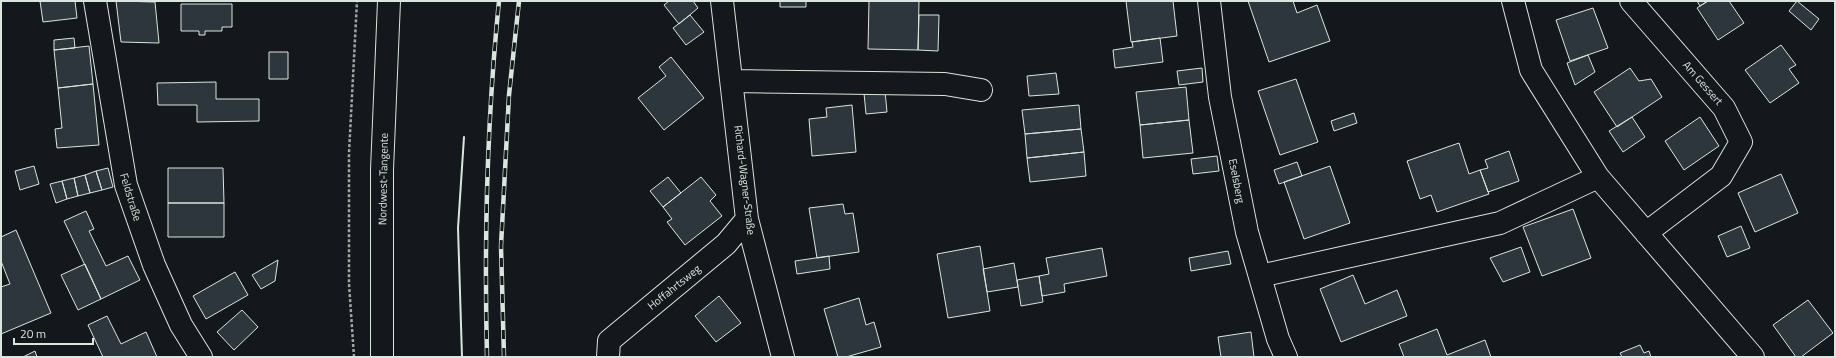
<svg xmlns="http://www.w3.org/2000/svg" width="1836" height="358" font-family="'Titillium Web',sans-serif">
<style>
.building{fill:#2c363c;stroke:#d8e6dc}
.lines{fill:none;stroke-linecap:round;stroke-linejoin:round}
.minor-casing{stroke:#d8e6dc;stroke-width:24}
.major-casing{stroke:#d8e6dc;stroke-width:24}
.path{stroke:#9da8a2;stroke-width:2.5;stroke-dasharray:3 2;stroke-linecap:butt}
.minor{stroke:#14181c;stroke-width:22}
.major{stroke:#14181c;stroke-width:22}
.rail-casing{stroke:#d8e6dc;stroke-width:4.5}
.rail{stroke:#14181c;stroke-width:3;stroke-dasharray:9;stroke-linecap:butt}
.wall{stroke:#d8e6dc;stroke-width:2}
.labels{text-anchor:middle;stroke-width:3;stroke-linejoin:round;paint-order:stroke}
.street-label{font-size:11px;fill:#d8e6dc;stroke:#14181c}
</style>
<rect width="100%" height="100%" fill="#14181c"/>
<!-- building -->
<path class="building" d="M40,1H75L77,18L43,22Z
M116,1L155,2L159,43L121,42Z
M669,1H693L698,8L679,24L664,5Z
M780,1H806V7H780Z
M869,1H919L918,50L868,49Z
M1126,1H1173L1177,36L1131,42Z
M1248,1H1293L1297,13L1317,5L1330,41L1269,62Z
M1697,1H1708L1700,6Z
M1708,1H1729L1744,23L1718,40L1697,8Z
M1797,1L1819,19L1811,30L1789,11Z
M181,4H232V27H222V31H205V35H199V31H181Z
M1593,8L1608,48L1570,61L1556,20Z
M690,15L704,32L686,45L673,28Z
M919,15H939L938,51L918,50Z
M74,38L75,48L54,50V40Z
M1160,38L1163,62L1115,68L1113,50L1133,47L1132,42Z
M1781,45L1796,65L1789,69L1799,83L1770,103L1745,70Z
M89,46L93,84L58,88L54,50Z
M269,52H288V79H269Z
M1588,55L1595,72L1575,85L1567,63Z
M671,57L704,98L664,130L638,98L666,76L659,67Z
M1202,68L1203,82L1179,85L1177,71Z
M1630,68L1639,81L1651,79L1662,97L1617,127L1594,92Z
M1056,73L1059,94L1029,96L1027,76Z
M1296,79L1318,142L1280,155L1258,91Z
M216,82V99H259V121L197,122V105H158L157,83Z
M93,84L99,145L57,148L55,129L62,128L58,88Z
M1186,87L1189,120L1140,125L1136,92Z
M885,91L887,112L866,114L864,93Z
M852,105L856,152L812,156L809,119L827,117L826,108Z
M1079,105L1081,129L1025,134L1022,110Z
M1354,113L1357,123L1334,131L1331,121Z
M1632,117L1645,137L1623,152L1609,131Z
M1700,117L1719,146L1684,170L1665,141Z
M1189,120L1193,153L1143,158L1140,125Z
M1081,129L1084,152L1027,158L1025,134Z
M1459,143L1469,174L1480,170L1489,194L1437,212L1431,195L1420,199L1407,161Z
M1509,151L1519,181L1488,192L1480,170L1488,168L1485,160Z
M1084,152L1086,176L1030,182L1027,158Z
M1217,156L1219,171L1193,174L1191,159Z
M1297,162L1302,176L1279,184L1274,170Z
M34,166L39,184L20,190L15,171Z
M1330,166L1350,223L1304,239L1284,182Z
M108,168L113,187L102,190L96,171Z
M168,168H223L224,203H168Z
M96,171L102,190L90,193L85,175Z
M1781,174L1798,213L1755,232L1738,193Z
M85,175L90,193L78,196L74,178Z
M668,177L681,193L663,207L650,191Z
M701,177L716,195L710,201L722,216L685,245L667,222L672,219L663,207Z
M74,178L78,196L67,199L62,181Z
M62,181L67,199L56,203L50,184Z
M168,203H224V237H168Z
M843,204L845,214L853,213L859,252L817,258L809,208Z
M1573,209L1591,258L1542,276L1523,227Z
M86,211L94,229L89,231L106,266L128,256L140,280L101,299L64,221Z
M1741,226L1750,248L1727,257L1718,236Z
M16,230L51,313L1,334V287L10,284L1,261V237Z
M980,246L990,311L948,318L937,254Z
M1521,247L1530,272L1503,282L1490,258Z
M1102,248L1107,276L1064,284L1065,292L1042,296L1039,276L1049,274L1046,258Z
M1228,251L1231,264L1191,271L1189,258Z
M829,256L830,269L797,274L795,261Z
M278,260L275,281L261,289L252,275Z
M1014,263L1018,287L987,292L983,269Z
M85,264L101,299L78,310L61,275Z
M235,272L248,295L206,319L193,296Z
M1353,275L1365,304L1397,290L1407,316L1341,342L1320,289Z
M1039,276L1043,302L1021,306L1017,280Z
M719,296L741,323L716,342L695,316Z
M859,298L866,325L874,322L881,347L846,357H838L824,309Z
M1808,300L1833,333L1801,357H1796L1773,325Z
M242,310L258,327L234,350L217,332Z
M107,316L121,344L146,332L157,357H103L88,325Z
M1437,329L1447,355L1485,340L1491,357H1404L1399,344Z
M1251,332L1254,357H1221L1218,337Z
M1640,345L1644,353L1649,351L1651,357H1622L1620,353Z
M35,351L37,357H23Z"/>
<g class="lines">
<defs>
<path id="minor" d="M95,1L126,185L154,265L181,325L201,357
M722,1L747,219L783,357
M1209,1L1220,97L1247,232L1278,339L1286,357
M1513,1L1531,70L1598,177L1753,357
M1631,1L1724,108L1741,142L1721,176L1646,233
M733,81L945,84L981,90
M1260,276L1500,223L1598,177
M608,357L609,341L726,244L747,219"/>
<path id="major" d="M382,357V170L389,1"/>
</defs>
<!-- minor casing -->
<use href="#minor" class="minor-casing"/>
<!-- major casing -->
<use href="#major" class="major-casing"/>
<!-- path -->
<path class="path" d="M354,357L349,284V153L357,1"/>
<!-- minor -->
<use href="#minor" class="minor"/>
<!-- major -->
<use href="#major" class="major"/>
<defs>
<path id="rail" d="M487,357C484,238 487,119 499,1
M504,357L501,246L509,95L519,1"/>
</defs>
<!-- rail casing -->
<use href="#rail" class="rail-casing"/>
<!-- rail -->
<use href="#rail" class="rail"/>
<!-- wall -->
<path class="wall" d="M462,357L458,228L464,137"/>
</g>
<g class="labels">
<!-- street labels -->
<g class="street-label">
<text transform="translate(1703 83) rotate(49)" y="4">Am Gessert</text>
<text transform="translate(383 179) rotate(-89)" y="4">Nordwest-Tangente</text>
<text transform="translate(745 180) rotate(83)" y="4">Richard-Wagner-Straße</text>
<text transform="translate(1237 181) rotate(79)" y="4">Eselsberg</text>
<text transform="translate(131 197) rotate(73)" y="4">Feldstraße</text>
<text transform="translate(674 287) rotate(-39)" y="4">Hoffahrtsweg</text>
</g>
</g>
<!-- border -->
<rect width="1836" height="358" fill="none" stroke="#d8e6dc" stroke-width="4"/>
<!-- scale -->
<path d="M14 338v6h79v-6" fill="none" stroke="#d8e6dc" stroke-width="2"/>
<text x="20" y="338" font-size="12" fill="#d8e6dc" stroke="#14181c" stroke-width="3" paint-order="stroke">20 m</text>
</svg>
